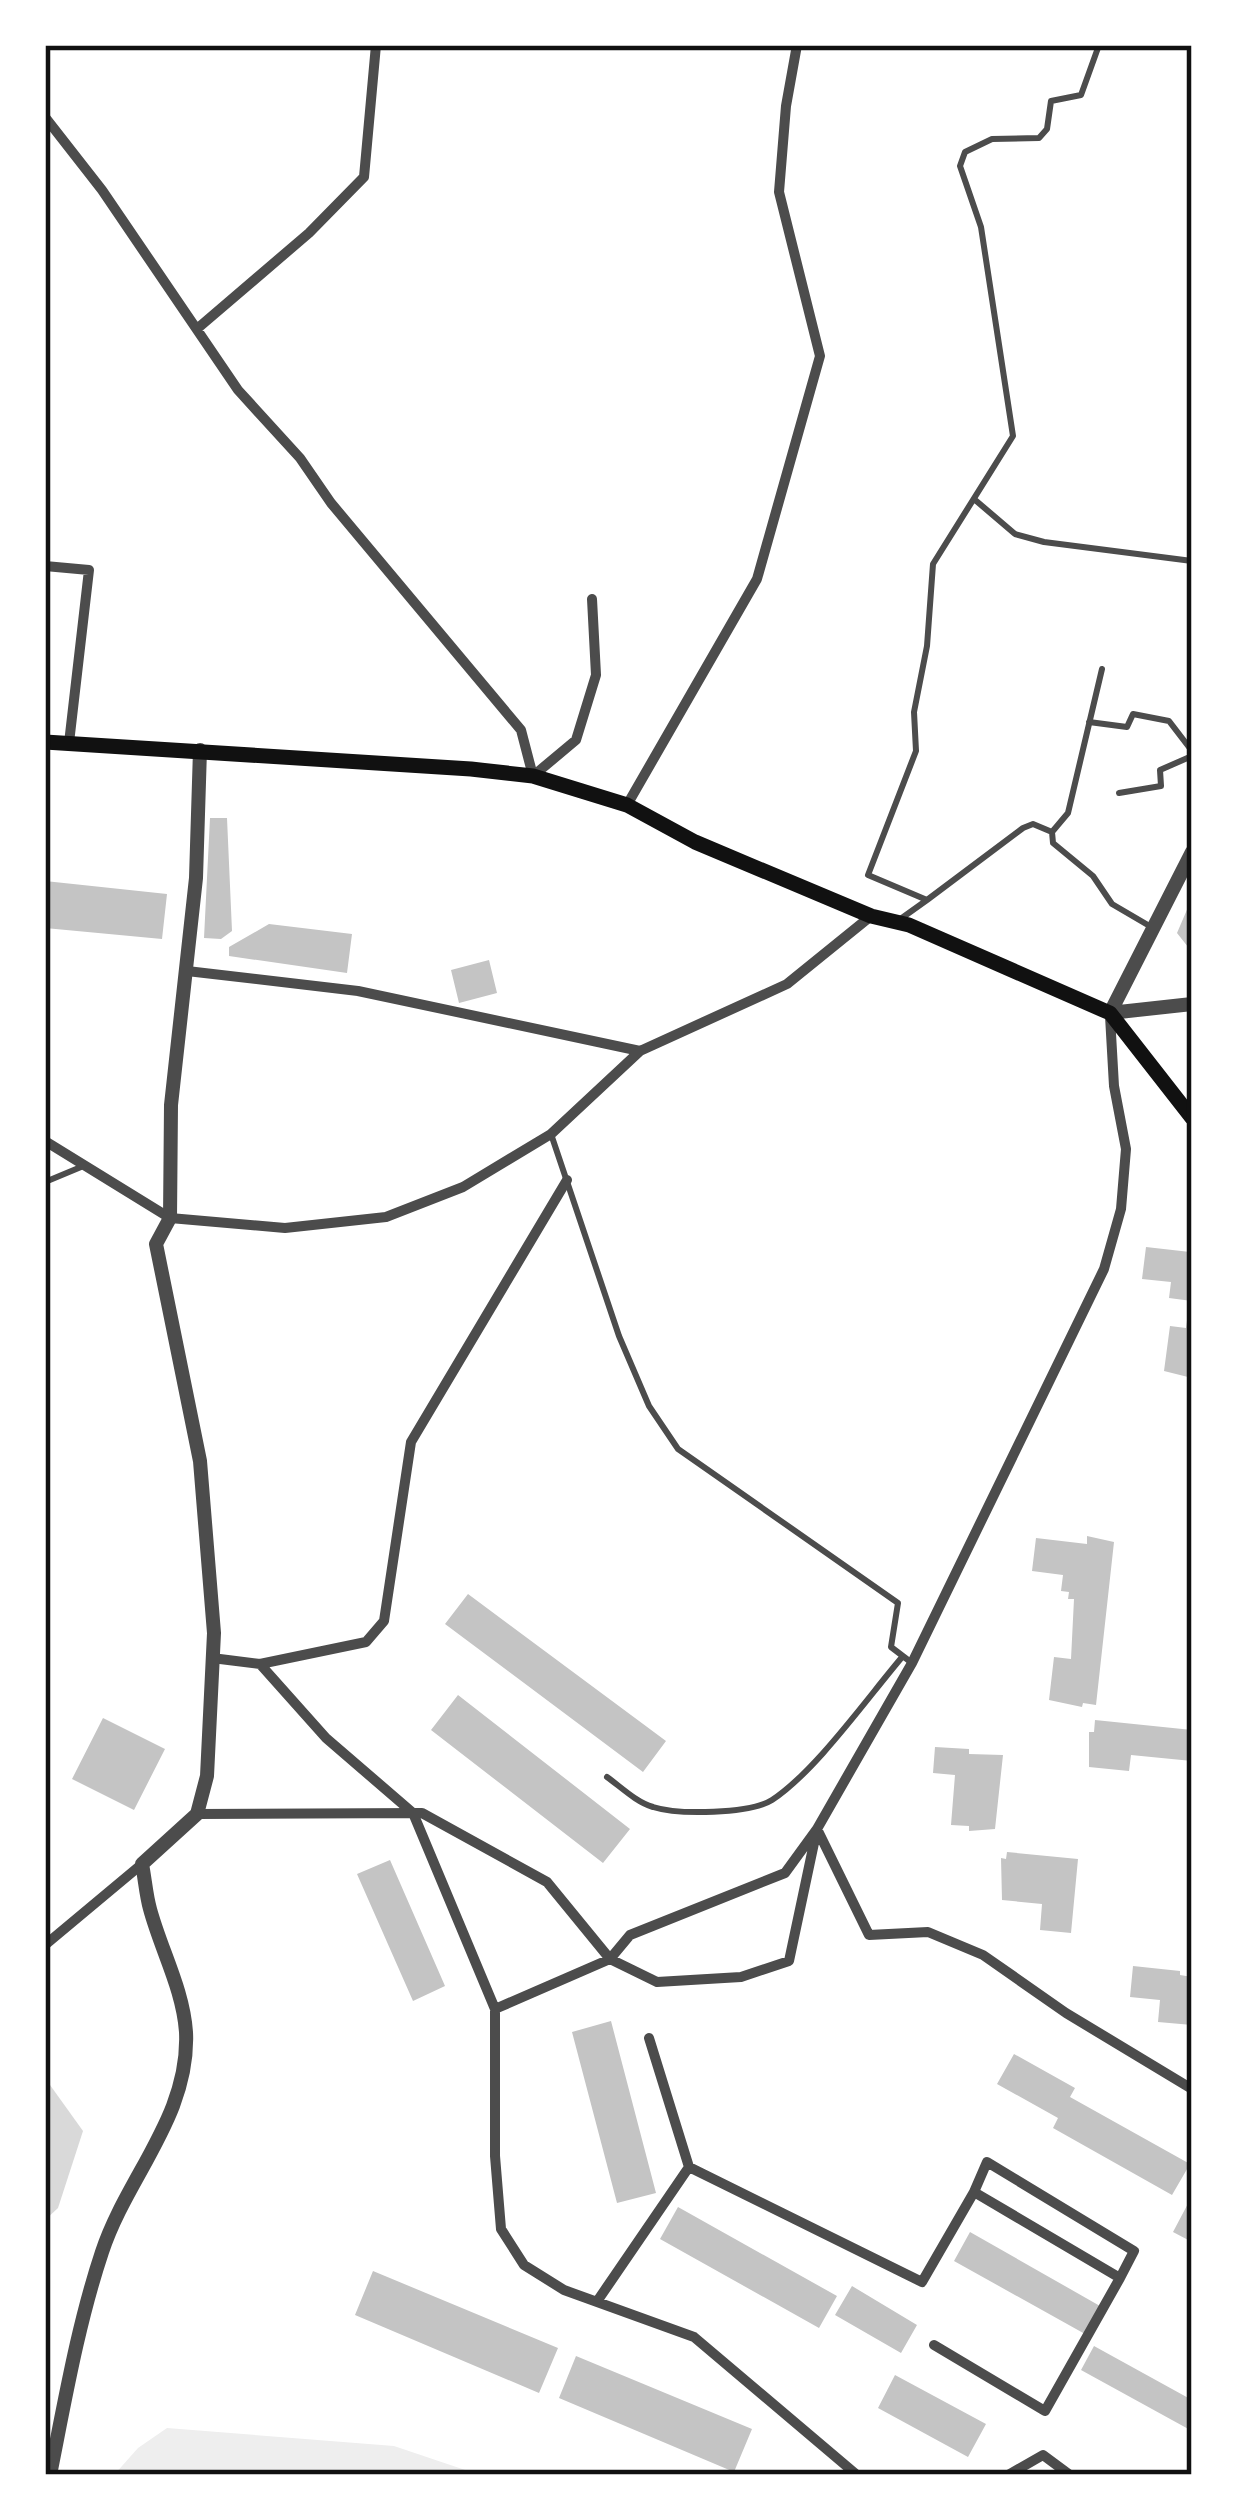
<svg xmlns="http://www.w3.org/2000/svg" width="1237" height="2520" font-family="Figtree,sans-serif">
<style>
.green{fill:#eee}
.water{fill:#d9d9d9}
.building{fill:#c4c4c4}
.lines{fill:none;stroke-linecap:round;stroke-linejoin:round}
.service{stroke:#4c4c4c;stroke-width:6}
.minor{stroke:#4c4c4c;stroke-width:10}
.tertiary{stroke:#4c4c4c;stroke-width:14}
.secondary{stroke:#111;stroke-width:15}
.neatline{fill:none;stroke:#111;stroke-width:4.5}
</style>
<rect width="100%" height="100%" fill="#fff"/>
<!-- green -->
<path class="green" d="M167,2428L394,2446L480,2475H114L138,2448Z"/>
<!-- water -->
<path class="water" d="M45,2078L83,2131L58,2208L45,2220Z"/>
<!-- building -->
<path class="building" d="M210,818H227L232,931L221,939L204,938Z
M45,881L167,894L162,939L45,928Z
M1192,898V952L1177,933Z
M269,924L352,934L347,973L229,956V947Z
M489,960L497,993L459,1003L451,970Z
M1146,1247L1190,1252L1192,1301L1169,1298L1171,1282L1142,1279Z
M1189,1306L1192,1307V1378L1164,1371L1170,1326L1186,1328Z
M1087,1536L1114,1542L1096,1705L1083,1703L1082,1707L1049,1700L1054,1657L1071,1659L1074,1599H1068L1069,1592L1061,1591L1063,1575L1032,1571L1036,1538L1087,1544Z
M468,1594L666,1741L643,1772L445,1624Z
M458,1695L630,1829L603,1863L431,1730Z
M103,1718L165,1749L134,1810L72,1779Z
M1095,1720L1192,1730V1761L1131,1755L1129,1771L1089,1767V1732H1094Z
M935,1747L969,1749V1754L1003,1755L995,1829L969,1831V1826L951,1825L955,1775L933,1773Z
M1007,1852L1078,1859L1071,1933L1040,1930L1042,1904L1002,1900L1001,1858L1006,1859Z
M390,1860L445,1986L413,2001L357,1874Z
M1133,1966L1180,1971V1975L1192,1977V2025L1158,2022L1160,2000L1130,1997Z
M611,2021L656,2193L617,2203L572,2032Z
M1014,2054L1075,2088L1070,2097L1190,2164L1172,2195L1053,2128L1058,2118L997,2084Z
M1192,2196V2242L1173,2232Z
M678,2207L837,2296L819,2328L660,2239Z
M970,2232L1100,2306L1085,2334L954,2261Z
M373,2271L558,2348L539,2393L355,2315Z
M852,2286L917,2325L901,2353L835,2315Z
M1094,2346L1192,2400V2431L1081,2370Z
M576,2356L752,2429L734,2472L559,2398Z
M895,2375L986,2424L968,2457L878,2408Z"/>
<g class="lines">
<!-- service -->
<path class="service" d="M974,499L1015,534L1044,542L1192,561
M1089,722L1127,727L1133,714L1169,721L1192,751
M1119,793L1161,786L1160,770L1192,756
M1052,832L1053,843L1093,876L1112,904L1153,928
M927,900L1023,828L1033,824L1052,832L1068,813L1102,669
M899,920L927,900L868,875L916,751L914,712L927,646L933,564L1013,436L981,227L960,166L965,152L992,139L1039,138L1047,129L1051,101L1081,95L1099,45
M551,1134L619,1336L649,1406L678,1449L898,1603L891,1647L912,1663
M45,1182L81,1167
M607,1777C621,1787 636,1802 653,1807C678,1815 750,1814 772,1800C815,1772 868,1697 903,1656"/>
<!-- minor -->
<path class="minor" d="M45,117L102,190L238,390L300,458L331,503L521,730L533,776L576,740L596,675L592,599
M198,328L309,233L364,177L376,45
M45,566L89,570L69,743
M627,805L757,579L820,356L779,192L786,106L797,45
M187,971L358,991L640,1051
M45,1141L170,1218L285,1228L386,1217L463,1187L551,1134L640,1051L787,984L871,916
M212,1658L260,1664L366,1642L384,1621L411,1442L567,1180
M260,1664L326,1738L413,1813L495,2009V2156L501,2229L524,2265L564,2290L694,2337L857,2475
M197,1814L422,1813L547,1882L610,1959L657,1982L741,1977L789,1961L817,1829L912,1663L1104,1269L1121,1209L1126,1149L1114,1086L1110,1016
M45,1945L142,1864
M495,2009L610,1959L630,1935L785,1873L817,1829L869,1935L928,1932L983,1955L1066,2013L1192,2089
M649,2038L689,2167L922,2282L974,2192L1120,2278L1045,2411L934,2345
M974,2192L987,2162L1134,2251L1120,2278
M598,2300L689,2167
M1008,2475L1043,2455L1070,2475"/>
<!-- tertiary -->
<path class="tertiary" d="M1110,1013L1192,852
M1110,1013L1192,1004
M50,2475C65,2400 78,2324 102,2252C127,2176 190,2116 186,2032C183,1989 161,1950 150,1909C146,1895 145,1879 142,1864L197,1814L207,1776L214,1633L200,1461L156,1244L170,1218L171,1105L196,878L200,750"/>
<!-- secondary -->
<path class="secondary" d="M45,742L471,769L533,776L627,805L695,842L871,916L909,925L1110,1013L1192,1118"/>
</g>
<!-- border -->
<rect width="1237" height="2520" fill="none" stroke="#ffffff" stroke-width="96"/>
<rect x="48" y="48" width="1141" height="2424" class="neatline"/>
</svg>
